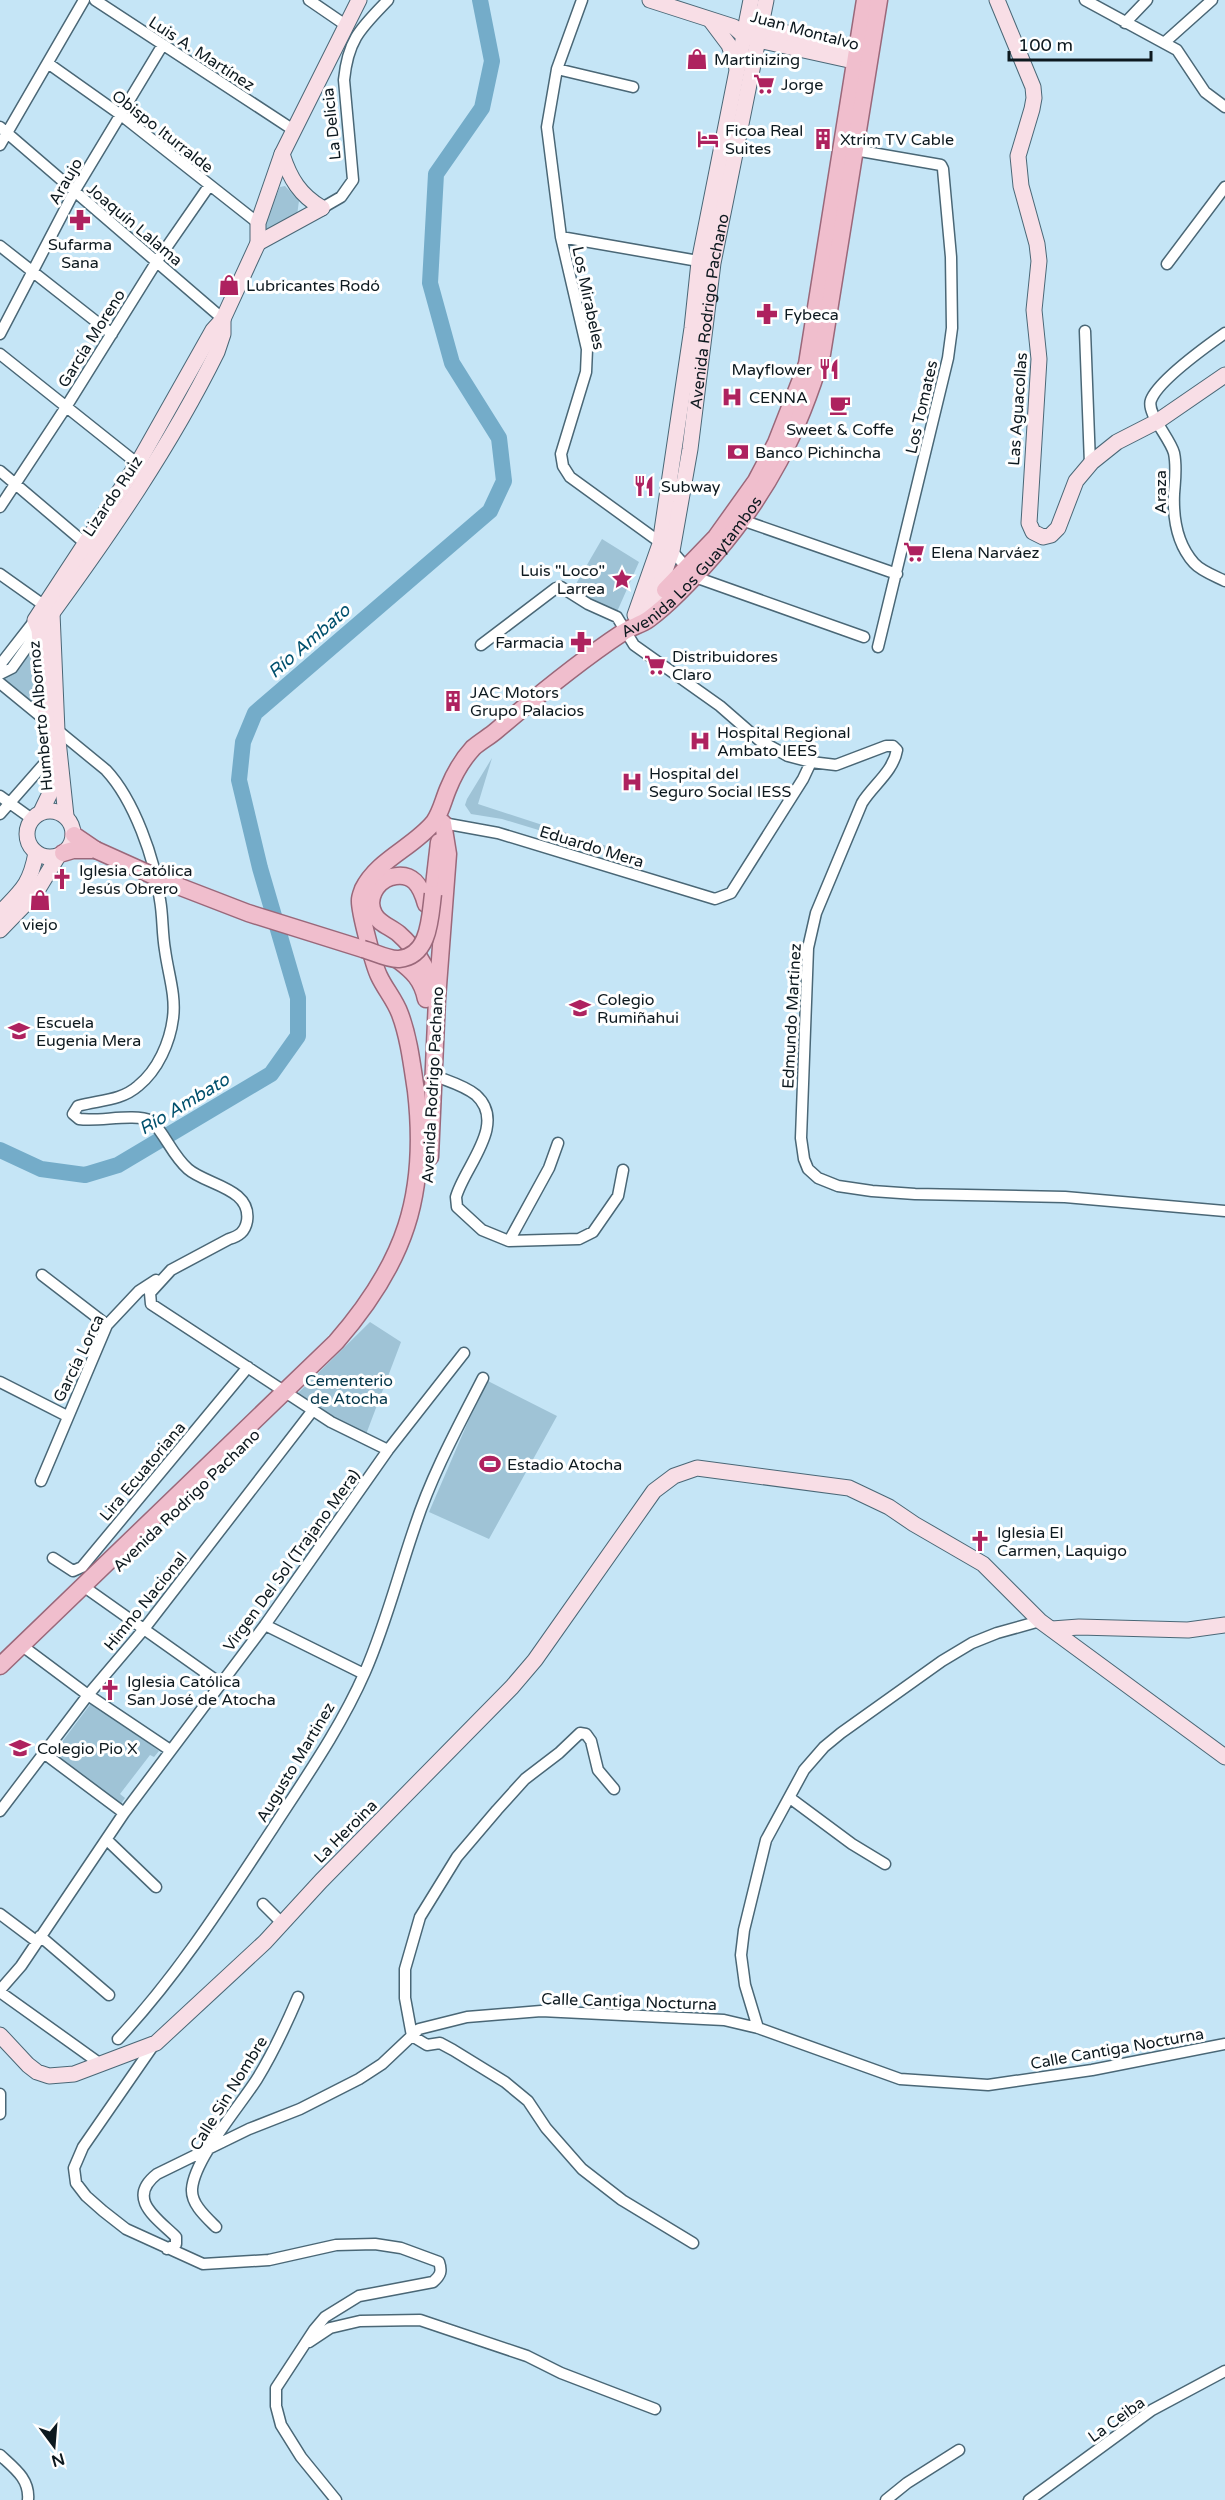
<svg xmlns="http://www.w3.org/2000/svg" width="1225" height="2500" font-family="'Varela Round',sans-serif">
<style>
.green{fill:#9fc3d6}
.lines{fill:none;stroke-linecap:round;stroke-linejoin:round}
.river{stroke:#74acc9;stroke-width:16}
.street-casing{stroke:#4a6776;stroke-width:13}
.secondary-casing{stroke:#4a6776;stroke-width:17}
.primary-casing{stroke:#9a687a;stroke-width:19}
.street{stroke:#fff;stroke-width:10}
.secondary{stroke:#f8dee6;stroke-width:15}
.primary{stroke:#f0becd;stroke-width:16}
.primary-bridge-casing{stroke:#9a687a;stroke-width:19;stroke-linecap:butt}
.primary-bridge{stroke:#f0becd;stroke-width:16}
.labels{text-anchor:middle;stroke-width:6;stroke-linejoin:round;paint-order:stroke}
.street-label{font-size:16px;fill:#0d191f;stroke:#fff}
.poi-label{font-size:16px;fill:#0d191f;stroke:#fff;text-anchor:start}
.park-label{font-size:16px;fill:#04374b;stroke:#fff}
.water-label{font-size:18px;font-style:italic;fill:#00506d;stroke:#fff}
</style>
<rect width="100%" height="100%" fill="#c5e5f6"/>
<!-- green -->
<path class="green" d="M285,186L299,201L297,215L267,230L263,227L280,187Z
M602,539L639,562L616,614L573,589Z
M34,640L38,707L1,679Z
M492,758L478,804L622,851L621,855L502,819L471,814L465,805L467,799Z
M370,1322L401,1342L365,1437L295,1396Z
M486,1380L557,1416L489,1539L429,1512Z
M92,1702L159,1751L154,1757L150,1755L120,1794L125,1798L121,1804L53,1754Z"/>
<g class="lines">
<!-- river -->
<path class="river" d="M0,1150L41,1169L85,1175L118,1165L271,1074L298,1036V998L260,868L239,780L243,742L255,713L490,511L504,481L499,438L452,363L430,283L436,174L482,108L492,61L480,0"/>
<defs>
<path id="street" d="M95,0L295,131
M309,0L347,26
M582,0L557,69L547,127L561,237L587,349L586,372L561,454L563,466L570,477L672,551L695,577L864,637
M1085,0L1177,50L1205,92L1225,107
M1125,23L1147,0
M1165,42L1212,0
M49,64L121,115L258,223
M557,69L633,87
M0,127L223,319
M0,145L84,0
M849,149L941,165L943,169L951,257L952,328L948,358L878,647
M322,208L341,197L353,180L344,80C348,39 361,28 388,0
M561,237L704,262
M0,246L112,334
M1167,264L1225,187
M1085,331L1090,464
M1225,333C1208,345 1158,381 1151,400C1146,413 1170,438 1174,453C1177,467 1175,480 1174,494C1173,518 1177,544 1194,563C1201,571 1215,576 1225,581
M0,334L74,192L162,46
M0,354L143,468
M0,471L86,544
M0,507L66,407L157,261L209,186
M736,518L897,574
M0,574L45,606
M481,645L556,588L561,587L588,604L617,617L634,645L720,706L759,740L788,756L811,762L836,765L886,746H893L897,750C893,772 873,785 862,803L816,913L808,948L801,1138L804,1159L808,1169L818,1178L838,1186L872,1191L915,1194L1065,1197L1225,1211
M0,665L35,620
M0,674L12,668L39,630
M0,683L106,770C134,800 155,859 160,900C163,916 162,933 165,950C168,973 176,995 173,1018C170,1042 158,1070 138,1086C121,1101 99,1100 78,1106L73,1114L79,1119C100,1122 133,1113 152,1121C166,1136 173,1156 188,1169C206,1185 252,1188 247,1221C245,1232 239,1236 229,1239L171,1270L150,1293L151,1304L331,1422L388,1450
M0,796L32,819
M0,814L51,756
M443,823L498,833L715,899L731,893L803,779L811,762
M433,1075C447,1081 464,1085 476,1095C508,1124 464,1167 456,1197L457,1207L482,1230L509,1241L579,1239L593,1232L618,1196L623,1170
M509,1241L549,1168L558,1143
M42,1275L107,1325
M0,1382L67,1416
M41,1481L107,1325L139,1291L156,1280
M53,1558L73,1571L82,1567L248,1367
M83,1586L220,1683
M265,1625L364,1674
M21,1645L88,1695L170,1750
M45,1754L124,1813
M614,1789L598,1770L591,1741L586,1734L580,1733L559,1753L525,1779L497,1810L457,1857L420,1917L405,1969V1998L412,2036L427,2045L440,2043L453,2050L505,2082L528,2101L546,2128L582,2169L622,2200L693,2243
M790,1798L852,1844L885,1864
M0,1811L88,1695L144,1629L313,1410
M107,1840L156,1887
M263,1904L283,1924
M0,1914L36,1941
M40,1936L109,1995
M0,1990L21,1966L124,1813L265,1625L388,1450L464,1353
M0,1992L102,2065
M758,2028L745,1985L741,1955L744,1930L766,1840L804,1770L824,1747L841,1733L942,1661L972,1643L997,1633L1040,1621
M118,2039C178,1975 225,1901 273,1828C306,1777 341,1727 365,1672C386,1624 398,1575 415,1526C432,1474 458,1427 483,1378
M155,2043L83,2147L74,2168L76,2183L86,2196L103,2211L126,2229L203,2264L269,2260L336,2245L375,2244L401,2248L439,2262C442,2271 441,2275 433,2282L359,2296L325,2317L314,2330L276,2388V2406L281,2425L301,2457L336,2500
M0,2094V2114
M216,2227C206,2217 191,2204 192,2189C194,2159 240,2106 257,2079C273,2053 286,2025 298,1997
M167,2249L176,2244V2237C158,2219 125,2199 157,2174L249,2129L300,2109L359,2079L382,2064L419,2029L467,2017L541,2011L724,2020L758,2028L900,2079L988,2085L1092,2070L1225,2044
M309,2342L330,2328L360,2321L420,2320L527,2356L561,2373L655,2409
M0,2455C14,2468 30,2479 28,2500
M886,2500L907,2483L959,2450
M1029,2500L1152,2410L1225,2371"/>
<g id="secondary">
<path d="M650,0L734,27L745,37L867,64"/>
<path d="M997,0L1033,87L1034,98L1032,109L1018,156L1021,186L1037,244L1039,261L1034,310L1039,359L1029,523L1033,532L1043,537L1051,535L1058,528L1076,481L1092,462L1117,442L1158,421L1225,375"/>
<path d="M711,21L729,45L737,68"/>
<path d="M754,26L868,50"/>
<path d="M282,154C290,179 300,195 322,208"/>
<path d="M258,243L322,208"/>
<path d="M52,613L57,731L66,816"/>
<path d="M635,615L660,544L692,328L699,262L751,0"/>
<path d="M47,620C110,534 170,447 217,352L223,334V319"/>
<path id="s1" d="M647,620L672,551L690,449L713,263L766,0"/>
<circle cx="50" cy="834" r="23"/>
<path d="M41,812L52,789L39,630L35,620L138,463L213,330L223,319L258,243V223L282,154L359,0"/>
<path d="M0,913C22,890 30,885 36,853"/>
<path d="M0,930L35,894L58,856"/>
<path d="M1052,1629L1079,1627L1188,1630L1225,1625"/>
<path d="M0,2035L28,2065L37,2072L49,2076L74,2074L156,2043L265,1942L321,1881L512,1687L535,1660L654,1491L674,1476L697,1468L849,1488L889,1507L914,1524L983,1564L1040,1621L1225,1757"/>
</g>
<g id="primary">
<path d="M665,590L716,537L756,481L776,443L807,364L865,0"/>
<path d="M74,835L96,850"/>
<path d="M63,853L73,850H96"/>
<path d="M165,881L248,913L363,949"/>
<path d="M433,894L439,842"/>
<path d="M426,904C421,886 413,871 391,877C376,882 366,899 374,914C379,924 391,927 399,934C416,949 427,968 434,989"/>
<path d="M398,960C413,971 422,980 426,999"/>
<path d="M430,1157L437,999L448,854L443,823"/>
<path id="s2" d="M0,1666L336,1342C405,1263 428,1195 416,1091C412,1065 409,1038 400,1014C395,1000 385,989 379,976C374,966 359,910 360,900C360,896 362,892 363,889C377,860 414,847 434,822C441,812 443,801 448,789C454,774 462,760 473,748C481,741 489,737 497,730C537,696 578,662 622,633C630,627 641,625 649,619C673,601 694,578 714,555C767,494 799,432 822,354L879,0"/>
</g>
</defs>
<!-- street casing -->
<use href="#street" class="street-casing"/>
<!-- secondary casing -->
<use href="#secondary" class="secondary-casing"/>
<!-- primary casing -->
<use href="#primary" class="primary-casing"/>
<!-- street -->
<use href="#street" class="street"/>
<!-- secondary -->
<use href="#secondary" class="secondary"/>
<!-- primary -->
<use href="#primary" class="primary"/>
<defs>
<path id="primary-bridge" d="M96,850L165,881
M363,949C374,952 389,960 399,959C430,956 430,917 433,894"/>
</defs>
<!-- primary-bridge casing -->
<use href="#primary-bridge" class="primary-bridge-casing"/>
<!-- primary-bridge -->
<use href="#primary-bridge" class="primary-bridge"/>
</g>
<!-- icons -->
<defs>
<symbol id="shop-bare" viewBox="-9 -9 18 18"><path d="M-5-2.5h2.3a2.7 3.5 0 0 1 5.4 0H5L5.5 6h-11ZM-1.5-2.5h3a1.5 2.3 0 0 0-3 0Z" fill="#ae225f" stroke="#fff" stroke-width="2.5" paint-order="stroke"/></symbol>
<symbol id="supermarket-bare" viewBox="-9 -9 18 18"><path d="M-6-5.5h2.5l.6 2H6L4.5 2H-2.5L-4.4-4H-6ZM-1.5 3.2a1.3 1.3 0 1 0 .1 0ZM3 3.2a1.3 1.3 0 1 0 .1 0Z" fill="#ae225f" stroke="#fff" stroke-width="2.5" paint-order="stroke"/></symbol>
<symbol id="hotel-bare" viewBox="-9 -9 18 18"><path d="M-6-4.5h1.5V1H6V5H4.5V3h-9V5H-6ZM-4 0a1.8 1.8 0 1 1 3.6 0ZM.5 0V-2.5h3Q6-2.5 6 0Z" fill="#ae225f" stroke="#fff" stroke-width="2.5" paint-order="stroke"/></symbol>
<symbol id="building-bare" viewBox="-9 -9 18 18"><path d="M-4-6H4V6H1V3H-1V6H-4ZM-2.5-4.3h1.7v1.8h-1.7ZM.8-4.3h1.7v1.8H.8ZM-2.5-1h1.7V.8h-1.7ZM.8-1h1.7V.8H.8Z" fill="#ae225f" stroke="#fff" stroke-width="2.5" paint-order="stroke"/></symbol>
<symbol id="pharmacy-bare" viewBox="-9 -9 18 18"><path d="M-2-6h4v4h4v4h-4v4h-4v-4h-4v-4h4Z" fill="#ae225f" stroke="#fff" stroke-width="2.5" paint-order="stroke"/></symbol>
<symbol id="restaurant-bare" viewBox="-9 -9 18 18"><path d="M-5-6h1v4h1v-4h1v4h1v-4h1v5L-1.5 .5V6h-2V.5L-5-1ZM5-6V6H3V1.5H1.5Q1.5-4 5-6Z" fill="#ae225f" stroke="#fff" stroke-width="2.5" paint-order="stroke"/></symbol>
<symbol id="hospital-bare" viewBox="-9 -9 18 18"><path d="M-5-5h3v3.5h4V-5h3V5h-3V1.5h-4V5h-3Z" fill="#ae225f" stroke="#fff" stroke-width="2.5" paint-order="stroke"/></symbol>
<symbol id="cafe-bare" viewBox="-9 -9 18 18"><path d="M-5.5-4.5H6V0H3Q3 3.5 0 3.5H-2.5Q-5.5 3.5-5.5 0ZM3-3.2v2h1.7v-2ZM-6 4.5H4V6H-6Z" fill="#ae225f" stroke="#fff" stroke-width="2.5" paint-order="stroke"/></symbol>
<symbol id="bank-bare" viewBox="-9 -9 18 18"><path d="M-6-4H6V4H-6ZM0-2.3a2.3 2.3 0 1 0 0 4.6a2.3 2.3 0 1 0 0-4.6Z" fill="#ae225f" stroke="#fff" stroke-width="2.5" paint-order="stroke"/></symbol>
<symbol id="sight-bare" viewBox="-9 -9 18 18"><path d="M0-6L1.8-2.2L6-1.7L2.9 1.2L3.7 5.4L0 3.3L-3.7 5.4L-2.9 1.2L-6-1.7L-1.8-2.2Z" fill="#ae225f" stroke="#fff" stroke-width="2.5" paint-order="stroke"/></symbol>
<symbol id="church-bare" viewBox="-9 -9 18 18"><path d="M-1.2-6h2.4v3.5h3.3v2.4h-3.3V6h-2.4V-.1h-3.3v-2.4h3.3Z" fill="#ae225f" stroke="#fff" stroke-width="2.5" paint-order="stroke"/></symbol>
<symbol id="university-bare" viewBox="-9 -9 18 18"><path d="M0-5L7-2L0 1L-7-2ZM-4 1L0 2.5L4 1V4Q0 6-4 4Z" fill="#ae225f" stroke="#fff" stroke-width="2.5" paint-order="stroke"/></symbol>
<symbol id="school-bare" viewBox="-9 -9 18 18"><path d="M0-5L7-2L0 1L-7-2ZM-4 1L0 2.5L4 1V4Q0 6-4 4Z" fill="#ae225f" stroke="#fff" stroke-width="2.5" paint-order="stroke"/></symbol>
<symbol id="stadium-bare" viewBox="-9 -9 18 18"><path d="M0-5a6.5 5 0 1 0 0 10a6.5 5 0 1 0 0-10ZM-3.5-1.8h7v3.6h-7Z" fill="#ae225f" stroke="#fff" stroke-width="2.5" paint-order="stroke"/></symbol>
</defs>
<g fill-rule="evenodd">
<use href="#shop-bare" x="682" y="44" width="30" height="30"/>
<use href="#supermarket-bare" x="749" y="69" width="30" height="30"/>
<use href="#hotel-bare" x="693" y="124" width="30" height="30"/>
<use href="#building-bare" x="808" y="124" width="30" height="30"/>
<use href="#pharmacy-bare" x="65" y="205" width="30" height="30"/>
<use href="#shop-bare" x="214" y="270" width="30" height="30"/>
<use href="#pharmacy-bare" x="752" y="299" width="30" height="30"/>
<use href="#restaurant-bare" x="814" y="354" width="30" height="30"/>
<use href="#hospital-bare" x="717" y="382" width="30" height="30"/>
<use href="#cafe-bare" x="825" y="390" width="30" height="30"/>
<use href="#bank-bare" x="723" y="437" width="30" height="30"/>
<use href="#restaurant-bare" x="629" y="471" width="30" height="30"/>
<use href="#supermarket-bare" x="899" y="537" width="30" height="30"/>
<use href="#sight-bare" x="607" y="564" width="30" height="30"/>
<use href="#pharmacy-bare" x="566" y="627" width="30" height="30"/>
<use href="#supermarket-bare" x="640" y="650" width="30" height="30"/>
<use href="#building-bare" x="438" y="686" width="30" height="30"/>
<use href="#hospital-bare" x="685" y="726" width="30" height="30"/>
<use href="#hospital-bare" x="617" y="767" width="30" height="30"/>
<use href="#church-bare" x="47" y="864" width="30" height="30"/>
<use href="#shop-bare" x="25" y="885" width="30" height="30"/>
<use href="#university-bare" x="565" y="993" width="30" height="30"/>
<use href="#school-bare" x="4" y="1016" width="30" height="30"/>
<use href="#stadium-bare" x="475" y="1449" width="30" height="30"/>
<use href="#church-bare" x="965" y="1526" width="30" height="30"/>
<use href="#church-bare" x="95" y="1675" width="30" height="30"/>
<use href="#school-bare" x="5" y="1733" width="30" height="30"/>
</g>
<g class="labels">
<!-- street labels -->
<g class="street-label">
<text transform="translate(805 30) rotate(15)" y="6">Juan Montalvo</text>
<text transform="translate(202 53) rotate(33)" y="6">Luis A. Martínez</text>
<text transform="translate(331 124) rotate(-96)" y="6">La Delicia</text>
<text transform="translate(163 131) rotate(38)" y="6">Obispo Iturralde</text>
<text transform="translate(65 181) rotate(-60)" y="6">Araujo</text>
<text transform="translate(135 224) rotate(40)" y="6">Joaquín Lalama</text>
<text transform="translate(589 298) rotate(78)" y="6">Los Mirabeles</text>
<text dy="6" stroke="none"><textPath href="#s1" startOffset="316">Avenida Rodrigo Pachano</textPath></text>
<text transform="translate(91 338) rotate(-58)" y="6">García Moreno</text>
<text transform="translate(921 407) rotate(-77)" y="6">Los Tomates</text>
<text transform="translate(1017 409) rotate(-86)" y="6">Las Aguacollas</text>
<text transform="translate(1160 492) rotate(-90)" y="6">Araza</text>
<text transform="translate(112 496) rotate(-56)" y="6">Lizardo Ruiz</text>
<text dy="6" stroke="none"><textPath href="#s2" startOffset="1420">Avenida Los Guaytambos</textPath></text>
<text transform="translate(40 716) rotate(-95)" y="6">Humberto Albornoz</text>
<text transform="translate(592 846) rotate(17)" y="6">Eduardo Mera</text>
<text transform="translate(791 1016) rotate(-87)" y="6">Edmundo Martinez</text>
<text transform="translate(432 1085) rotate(-87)" y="6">Avenida Rodrigo Pachano</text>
<text transform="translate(78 1358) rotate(-64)" y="6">García Lorca</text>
<text transform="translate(142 1471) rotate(-50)" y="6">Lira Ecuatoriana</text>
<text transform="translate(186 1500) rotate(-44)" y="6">Avenida Rodrigo Pachano</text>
<text transform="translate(291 1560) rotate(-54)" y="6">Virgen Del Sol (Trajano Mera)</text>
<text transform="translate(145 1601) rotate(-51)" y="6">Himno Nacional</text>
<text transform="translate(295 1762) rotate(-59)" y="6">Augusto Martinez</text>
<text transform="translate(345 1831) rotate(-45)" y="6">La Heroina</text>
<text transform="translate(629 2001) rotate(2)" y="6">Calle Cantiga Nocturna</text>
<text transform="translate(1117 2048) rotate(-10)" y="6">Calle Cantiga Nocturna</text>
<text transform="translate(228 2093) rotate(-58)" y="6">Calle Sin Nombre</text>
<text transform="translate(1116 2419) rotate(-36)" y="6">La Ceiba</text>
</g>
<!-- poi labels -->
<g class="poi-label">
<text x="714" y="65">Martinizing</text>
<text x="781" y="90">Jorge</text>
<text x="725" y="136">Ficoa Real<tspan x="725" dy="18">Suites</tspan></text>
<text x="840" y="145">Xtrim TV Cable</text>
<text x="80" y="250" text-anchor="middle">Sufarma<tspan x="80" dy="18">Sana</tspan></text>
<text x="246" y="291">Lubricantes Rodó</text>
<text x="784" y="320">Fybeca</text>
<text x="812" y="375" text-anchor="end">Mayflower</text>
<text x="749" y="403">CENNA</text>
<text x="840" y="435" text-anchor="middle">Sweet &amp; Coffe</text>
<text x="755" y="458">Banco Pichincha</text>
<text x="661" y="492">Subway</text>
<text x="931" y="558">Elena Narváez</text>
<text x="605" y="576" text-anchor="end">Luis "Loco"<tspan x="605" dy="18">Larrea</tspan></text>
<text x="564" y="648" text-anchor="end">Farmacia</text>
<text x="672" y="662">Distribuidores<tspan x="672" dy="18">Claro</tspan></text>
<text x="470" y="698">JAC Motors<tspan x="470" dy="18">Grupo Palacios</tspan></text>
<text x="717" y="738">Hospital Regional<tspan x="717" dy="18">Ambato IEES</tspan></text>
<text x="649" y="779">Hospital del<tspan x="649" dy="18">Seguro Social IESS</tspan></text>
<text x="79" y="876">Iglesia Católica<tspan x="79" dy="18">Jesús Obrero</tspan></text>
<text x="40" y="930" text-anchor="middle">viejo</text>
<text x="597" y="1005">Colegio<tspan x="597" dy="18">Rumiñahui</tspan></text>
<text x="36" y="1028">Escuela<tspan x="36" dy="18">Eugenia Mera</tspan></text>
<text x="507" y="1470">Estadio Atocha</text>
<text x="997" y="1538">Iglesia El<tspan x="997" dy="18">Carmen, Laquigo</tspan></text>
<text x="127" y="1687">Iglesia Católica<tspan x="127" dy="18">San José de Atocha</tspan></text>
<text x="37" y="1754">Colegio Pio X</text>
</g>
<!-- park labels -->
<g class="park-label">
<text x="349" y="1386">Cementerio<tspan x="349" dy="18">de Atocha</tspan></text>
</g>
<!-- water labels -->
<g class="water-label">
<text transform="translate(309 641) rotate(-41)" y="6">Río Ambato</text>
<text transform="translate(184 1104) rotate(-31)" y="6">Río Ambato</text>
</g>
</g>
<!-- north arrow -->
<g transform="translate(54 2446) rotate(164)" stroke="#ffffff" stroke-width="4.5" paint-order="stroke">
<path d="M0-4.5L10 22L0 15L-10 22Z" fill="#0d191f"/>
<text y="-9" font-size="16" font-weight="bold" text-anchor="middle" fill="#0d191f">N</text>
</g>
<!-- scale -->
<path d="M1009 51v9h142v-9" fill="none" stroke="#0d191f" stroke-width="3"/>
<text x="1018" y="51" font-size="18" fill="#0d191f" stroke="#ffffff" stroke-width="4.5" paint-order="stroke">100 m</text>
</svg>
